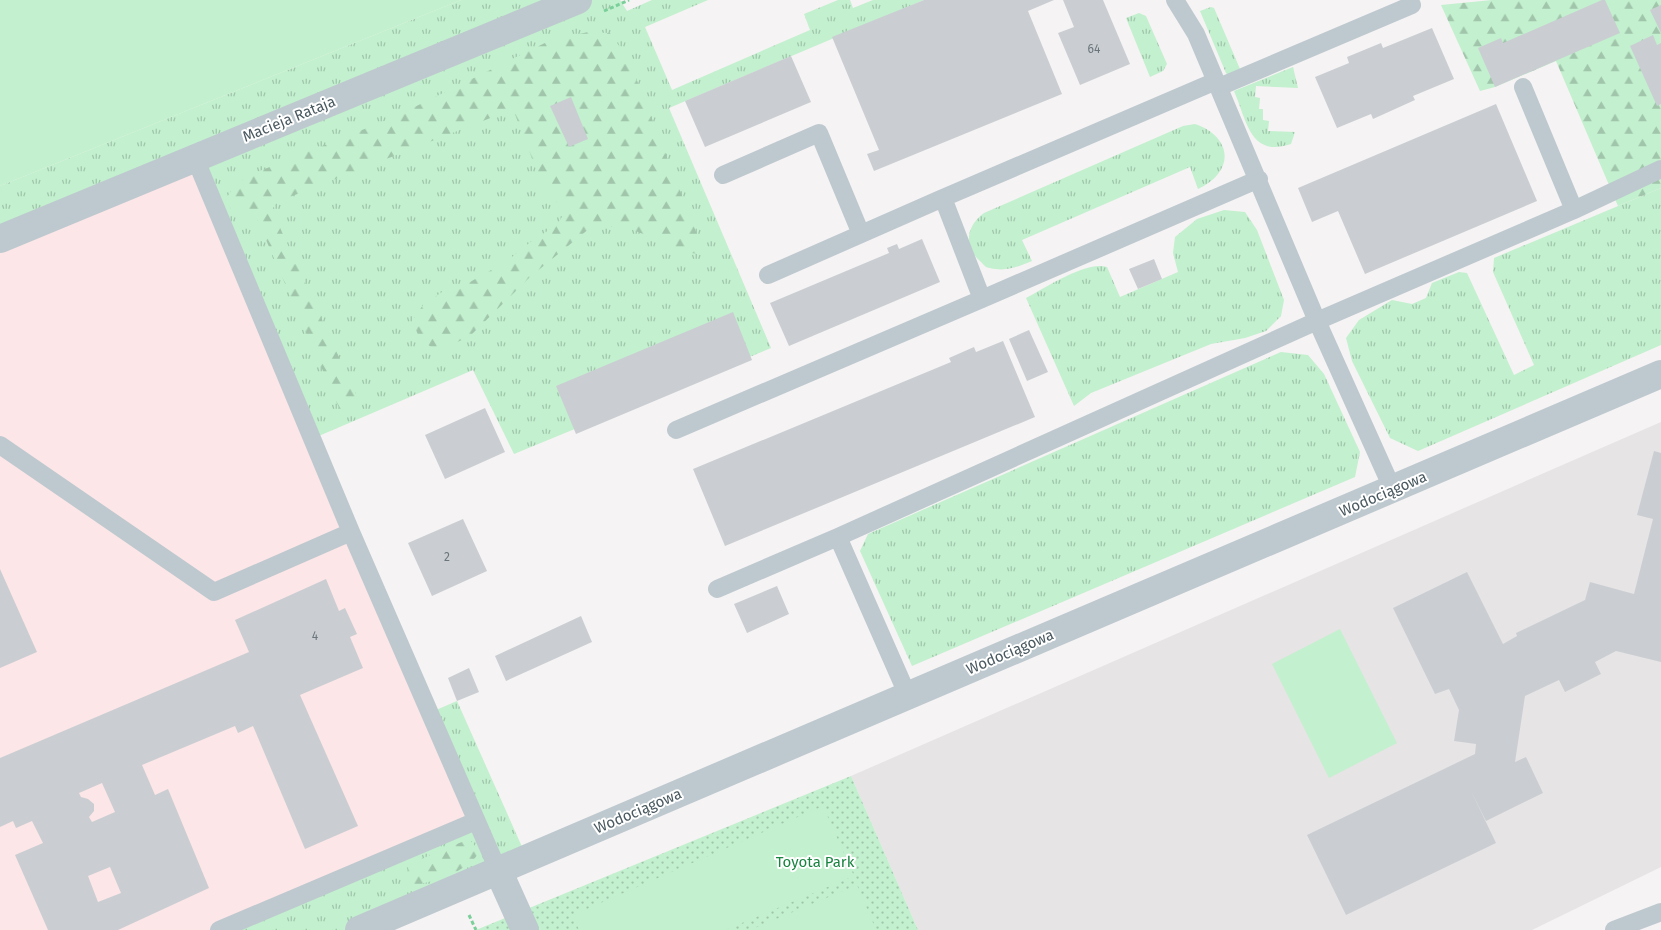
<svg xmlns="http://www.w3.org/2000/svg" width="1661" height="930" font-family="'Fira Sans',sans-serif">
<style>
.education{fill:#e6e4e5}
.medical{fill:#fce6e7}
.grass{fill:url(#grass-tufts)}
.forest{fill:url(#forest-firs)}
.park{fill:url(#park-dots)}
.garden{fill:#c3f0ce}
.building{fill:#caced2;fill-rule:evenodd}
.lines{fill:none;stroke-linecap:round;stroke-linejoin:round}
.path{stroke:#7bcf9a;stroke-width:3;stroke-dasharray:4 2.5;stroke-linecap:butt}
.lane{stroke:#bec9cf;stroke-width:18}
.street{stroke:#bec9cf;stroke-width:28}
.labels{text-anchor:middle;stroke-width:4;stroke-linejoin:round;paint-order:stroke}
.number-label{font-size:12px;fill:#6a767c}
.street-label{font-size:15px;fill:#4a5960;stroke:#fff}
.park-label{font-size:15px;fill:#188440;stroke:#fff}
</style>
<defs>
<pattern id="grass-tufts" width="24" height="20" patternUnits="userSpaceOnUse" patternTransform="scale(1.25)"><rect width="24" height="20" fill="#c3f0ce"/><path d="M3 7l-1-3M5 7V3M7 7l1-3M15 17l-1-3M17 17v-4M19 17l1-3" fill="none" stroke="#a0c5ab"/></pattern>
<pattern id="forest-firs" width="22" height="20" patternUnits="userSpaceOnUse" patternTransform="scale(1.25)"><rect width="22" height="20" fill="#c3f0ce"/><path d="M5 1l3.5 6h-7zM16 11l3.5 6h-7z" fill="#a0c5ab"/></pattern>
<pattern id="park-dots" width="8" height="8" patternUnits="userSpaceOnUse" patternTransform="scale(1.25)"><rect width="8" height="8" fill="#c3f0ce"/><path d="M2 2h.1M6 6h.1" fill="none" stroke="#a0c5ab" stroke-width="1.8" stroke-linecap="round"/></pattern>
</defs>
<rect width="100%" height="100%" fill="#f5f3f3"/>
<!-- education -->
<path class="education" d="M1661,422V867L1532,930H918L851,776Z"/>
<!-- medical -->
<path class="medical" d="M195,158L476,821L219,930H0V239Z"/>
<!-- grass -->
<path class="grass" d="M461,0H620L627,11L652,0H708L645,27L672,90L810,30L804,14L838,0H850L853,8L873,0H924L669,108L771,348L514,454L473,370L314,438L194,158L0,239V186Z
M1211,7L1214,8L1240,69L1229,76L1226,73L1200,11Z
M1139,13L1146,16L1167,64L1163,71L1150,77L1126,18Z
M1293,67L1298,88L1256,86L1255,97L1260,98L1259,109H1263V120L1269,121L1268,131L1295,132L1291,144C1250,158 1247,121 1234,91Z
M1195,124C1233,137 1235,172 1198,189L1190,167L1022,240L1032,261C1017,267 1006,272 990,268C986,268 984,265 981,262C963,247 966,226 984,213L1183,126Z
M1661,188V345L1418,451L1390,438L1352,361L1346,338L1359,320L1392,300L1412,304L1426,298L1432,283L1459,272L1467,273L1514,375L1534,365L1493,272L1494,258Z
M1224,210L1245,212L1257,230L1284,300L1281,316L1266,331L1245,338L1211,344L1091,393L1074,406L1026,298C1045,288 1087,260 1107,267L1120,297L1178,272L1173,253L1175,237L1197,219Z
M1281,352L1308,355L1324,374L1360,452L1355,477L912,666L860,551L868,534Z
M457,701L527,858L359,930H219L476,821L429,713Z"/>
<!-- forest -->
<path class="forest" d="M1492,0H1661V188L1618,206L1556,61L1495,87L1480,91L1441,5Z
M588,32L610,33L629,60L702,247L698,254L685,252L624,226L590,228L530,277L469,337L446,347H431L420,339L412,321L423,305L445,290L463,286L507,261L533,240L557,225L565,212L541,182L513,109L277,202L273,208L276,219L355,392L358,403L352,410L347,412L343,417L253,210L233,216L227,197L236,184L252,174L392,118L549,41Z
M469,839L475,846L478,854C465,873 434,881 413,886L406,878L409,864Z"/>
<!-- park -->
<path class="park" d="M851,776L918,930H476Z"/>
<!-- garden -->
<path class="garden" d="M0,0H461L0,186Z
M1340,629L1397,743L1329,778L1272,664Z
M823,806L854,876L725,930H579L573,915Z
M857,885L876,930H750Z"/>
<!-- building -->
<path class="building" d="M924,0H1054L1028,11L1062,94L874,171L867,154L879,150L832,37Z
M1063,0H1103L1130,64L1080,85L1058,33L1074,27Z
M1602,0H1605L1620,33L1495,87L1478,48L1501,38L1503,43Z
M1661,5V33L1650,10Z
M1432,28L1454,79L1413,96L1415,100L1373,119L1371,114L1337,128L1315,77L1349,63L1347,57L1381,43L1383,48Z
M1653,35L1657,45L1661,43V104L1657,106L1630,46Z
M791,56L811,102L705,147L685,101Z
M571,97L588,139L569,147L550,106Z
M1496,104L1537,201L1365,274L1338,211L1312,222L1298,188Z
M922,239L940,282L789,346L770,303L889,253L887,248L897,244L899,249Z
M1154,259L1162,279L1138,289L1129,269Z
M733,312L752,360L576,434L556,386Z
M1029,330L1048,372L1027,381L1009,339Z
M1003,341L1035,417L725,546L693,469L951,362L949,358L974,347L976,352Z
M485,408L505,452L445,479L425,435Z
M1654,451L1661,453V662L1616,651L1595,662L1601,674L1565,692L1559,680L1525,696L1515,762L1526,757L1543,793L1486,821L1471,791L1496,843L1346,915L1307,835L1475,754L1476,744L1454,741L1459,710L1449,689L1435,694L1393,608L1467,572L1503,644L1517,636L1516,633L1585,600L1590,582L1634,594L1653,519L1637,515Z
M463,519L487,571L432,596L408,543Z
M0,569L37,652L0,668Z
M326,579L339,611L345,608L357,634L350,637L363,668L300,695L358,826L305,849L253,726L238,733L235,726L142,765L155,795L168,789L209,888L118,930H48L15,855L43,843L32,821L16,828L13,821L0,827V758L249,652L235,620ZM102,783L115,812L92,822L89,817L94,811V804L88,799L81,797L79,793ZM110,867L121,893L98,902L88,876Z
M777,586L789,614L747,633L734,604Z
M581,616L592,642L506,681L495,656Z
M469,668L479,692L457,701L448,678Z"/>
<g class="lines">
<!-- path -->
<path class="path" d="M604,11L629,0
M469,915L476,930"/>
<!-- lane -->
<path class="lane" d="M1175,0L1196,34L1317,321L1393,490
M1216,81L943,198L982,299L1259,179
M1219,87L1412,5
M195,158L351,532L498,870
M723,175L819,133L861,234
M1574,210L1661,169
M768,275L943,198
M676,430L982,299
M0,445L214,592L351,532
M838,537L908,696
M717,589L838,537L1317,321L1574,210L1523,87
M219,930L476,821
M1614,930L1661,912"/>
<!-- street -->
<path class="street" d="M0,239L578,0
M498,870L525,930
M359,930L1661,374"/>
</g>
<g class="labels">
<!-- number labels -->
<g class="number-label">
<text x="1094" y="53">64</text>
<text x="447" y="561">2</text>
<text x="315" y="640">4</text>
</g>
<!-- street labels -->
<g class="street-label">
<text transform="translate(289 119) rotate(-22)" y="5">Macieja Rataja</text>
<text transform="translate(1383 494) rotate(-23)" y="5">Wodociągowa</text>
<text transform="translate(1010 652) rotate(-23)" y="5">Wodociągowa</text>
<text transform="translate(638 811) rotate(-23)" y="5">Wodociągowa</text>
</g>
<!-- park labels -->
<g class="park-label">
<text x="815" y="867">Toyota Park</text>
</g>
</g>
</svg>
